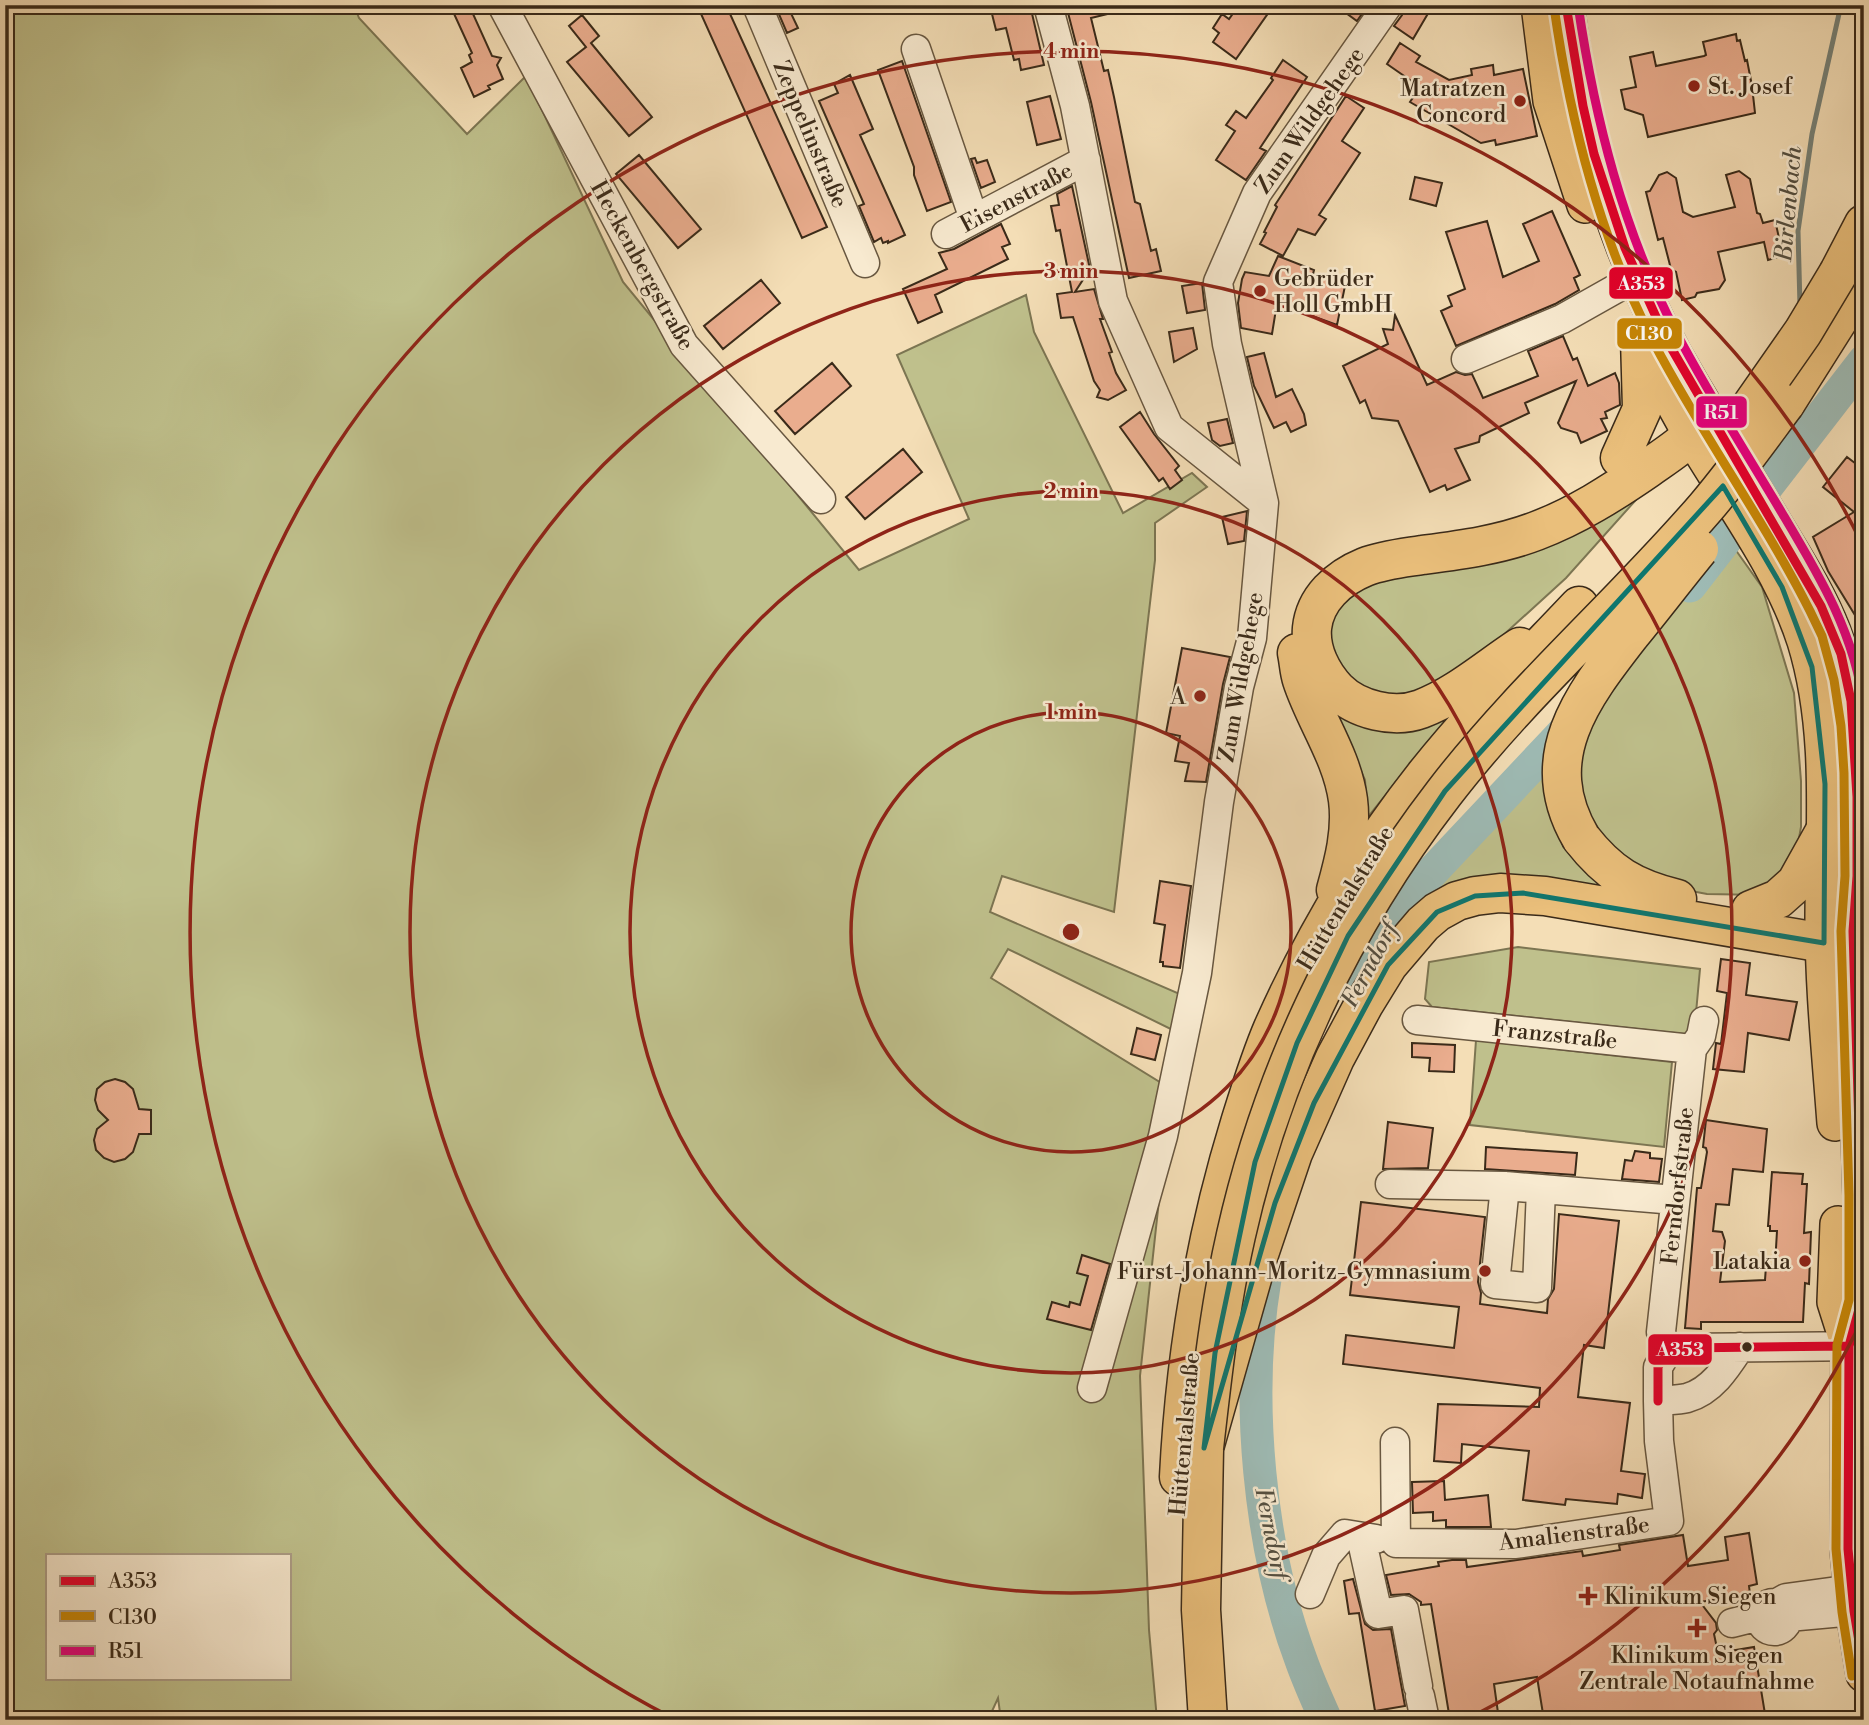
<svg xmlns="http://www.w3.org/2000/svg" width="1869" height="1725" font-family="'Libre Bodoni',serif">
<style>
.green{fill:#bfc08c;stroke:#7c7552;stroke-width:2;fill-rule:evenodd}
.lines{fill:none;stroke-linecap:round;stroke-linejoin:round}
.stream{stroke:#768177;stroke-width:5}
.river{stroke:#9ebbb5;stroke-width:33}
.building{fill:#eaad8e;stroke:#3a2a19;stroke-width:2}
.minor-casing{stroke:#685740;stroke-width:31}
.major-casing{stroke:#3a2a19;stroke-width:38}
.highway-casing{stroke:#3a2a19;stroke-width:41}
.minor{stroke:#f8ead0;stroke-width:28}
.major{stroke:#eabf7b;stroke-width:35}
.highway{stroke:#eabf7b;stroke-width:38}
.highway-bridge-casing{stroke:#3a2a19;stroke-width:41;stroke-linecap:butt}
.highway-bridge{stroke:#eabf7b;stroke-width:38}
.bus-1-casing{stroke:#f8ead0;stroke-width:14}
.bus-2-casing{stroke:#f8ead0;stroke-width:14}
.bus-3-casing{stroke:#f8ead0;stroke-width:14}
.bus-1{stroke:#e4002b;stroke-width:9}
.bus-2{stroke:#c88706;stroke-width:9}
.bus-3{stroke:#e5007d;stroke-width:9}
.marked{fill:none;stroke:#0f766e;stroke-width:5;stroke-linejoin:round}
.ring{fill:none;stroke:#8f2418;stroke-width:3.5}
.poi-dot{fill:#8f2418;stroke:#f8ead0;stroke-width:2.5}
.bus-dot{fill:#3a2a19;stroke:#f8ead0;stroke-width:2.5}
.labels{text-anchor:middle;stroke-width:5;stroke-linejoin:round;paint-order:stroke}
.poi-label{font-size:23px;fill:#3a2a19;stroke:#f8ead0;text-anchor:end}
.street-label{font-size:23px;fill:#3a2a19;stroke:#f8ead0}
.water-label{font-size:24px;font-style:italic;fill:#534e40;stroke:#f8ead0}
.centre{fill:#8f2418;stroke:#f8ead0;stroke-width:3.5}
.ring-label{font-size:21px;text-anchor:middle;font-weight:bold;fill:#8f2418;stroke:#f8ead0;stroke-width:5;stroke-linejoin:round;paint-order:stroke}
.line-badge{stroke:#f8ead0;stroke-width:2.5}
.badge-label{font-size:19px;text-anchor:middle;font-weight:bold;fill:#fff}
</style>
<rect width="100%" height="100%" fill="#f4deb6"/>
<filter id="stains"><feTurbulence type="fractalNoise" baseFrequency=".00286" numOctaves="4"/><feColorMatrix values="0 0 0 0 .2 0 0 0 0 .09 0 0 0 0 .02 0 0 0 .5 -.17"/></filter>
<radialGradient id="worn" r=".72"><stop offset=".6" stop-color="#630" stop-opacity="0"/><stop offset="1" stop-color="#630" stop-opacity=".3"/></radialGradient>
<!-- green -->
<path class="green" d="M5,5H354L359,18L467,134L526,76L623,282L859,570L969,519L897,355L1026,295L1034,332L1123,513L1192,473L1207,487L1155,523V560L1114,912L1002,876L990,912L1196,1001L1187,1037L1008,949L991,978L1171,1089L1140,1376L1149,1630L1157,1720H1001L998,1698L988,1720H5ZM47,1555H289V1678H47Z
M1643,492L1566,578L1487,650L1409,698L1376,696L1350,685L1332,661L1328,629L1335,607L1354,584Z
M1730,542L1762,587L1794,693L1801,781V827L1795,860L1762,895L1707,894L1665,886L1606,852L1576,783L1581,744L1613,683Z
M1334,709L1454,710L1368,817L1365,780Z
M1546,764L1615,888L1447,885L1417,898Z
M1518,947L1700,969L1694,1035L1432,1007L1425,999L1429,962Z
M1476,1040L1672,1062L1664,1147L1470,1125Z"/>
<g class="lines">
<!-- stream -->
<path class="stream" d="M1800,306L1798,231L1812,134L1841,5
M1796,451L1800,410"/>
<!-- river -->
<path class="river" d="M1690,586L1864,361
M1358,985L1399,907L1575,720
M1265,1279C1245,1398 1259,1547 1301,1660C1308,1680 1317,1700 1326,1720"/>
</g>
<!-- building -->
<path class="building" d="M450,5H469L492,56L501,58L497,65L503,79L488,86L490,89L474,97L461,68L472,62L469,55L472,53Z
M697,5H726L827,227L802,238Z
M775,5H787L798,28L787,33Z
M1006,5H1030L1044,65L1021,70L1019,59L1014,60L1006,28L996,30L992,14L1008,10Z
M1066,5H1119L1120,11L1091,18L1104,71L1108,70L1114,97L1135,202L1140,204L1151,251L1156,249L1161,271L1129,278L1091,102Z
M1239,5H1274L1236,59L1213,42L1219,33L1213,28L1222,14L1229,19Z
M1335,5H1368L1357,21Z
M1404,5H1433L1413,39L1394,26L1402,15Z
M582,15L599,36L591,43L652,117L629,136L567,62L586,47L569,26Z
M1736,34L1737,41L1740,40L1745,61L1747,60L1752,86L1755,113L1648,137L1643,115L1625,109L1621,90L1636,87L1630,57L1653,52L1656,66L1704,56L1706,55L1703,42Z
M1400,43L1420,56L1416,62L1449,80L1472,75L1471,69L1493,65L1494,75L1523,69L1537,136L1496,145L1495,140L1481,143L1410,102L1420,87L1387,64Z
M1283,60L1307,77L1260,148L1266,151L1246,180L1216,160L1235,131L1226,125L1236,111L1246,118L1273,80L1271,78Z
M902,61L951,202L927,211L914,175V167L878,70Z
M850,75L873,129L860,135L905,235L888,243V241L883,243L881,238L874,242L859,206L864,204L819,101L838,93L834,84Z
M1050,96L1061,139L1037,145L1027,102Z
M1346,96L1364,108L1342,141L1360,153L1319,215L1326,219L1315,235L1298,229L1283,256L1260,244L1266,233L1264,232L1277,207L1275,205Z
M639,155L701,229L678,248L616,174Z
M975,158L977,163L987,160L995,182L981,188L971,159Z
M1739,171L1750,179L1757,213L1760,214L1763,223L1775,220L1783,256L1768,260L1764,242L1718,252L1725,280L1719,289L1697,293L1695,297L1682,300L1676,272L1671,269L1663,238L1658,240L1646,192L1650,191L1659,175L1667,172L1676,178L1683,212L1693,217L1735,207L1726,175Z
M1415,177L1442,183L1436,206L1410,199Z
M1072,186L1090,269L1075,292L1094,289L1103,319H1100L1112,352L1109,353L1116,373L1126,390L1108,400L1097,397L1100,390L1094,381L1073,317L1061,318L1057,294L1072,292L1060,230L1056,231L1051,206L1059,205L1057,194Z
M1552,211L1580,275L1574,278L1579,290L1555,304L1456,346L1441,311L1452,306L1448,296L1465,289L1446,232L1487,221L1503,277L1539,261L1523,224Z
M1001,224L1010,244L1002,247L1008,259L935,295L942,312L918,323L903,289L947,269L939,253L954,249Z
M1278,256L1314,270L1313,274L1345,286L1337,325L1277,303L1272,334L1241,328L1238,303L1242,279L1245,272L1269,276Z
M761,280L780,303L723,349L704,326Z
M1202,283L1205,310L1187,313L1182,286Z
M1395,315L1427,385L1456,372L1465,375L1472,374L1483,398L1538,376L1528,351L1563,336L1573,360L1577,358L1588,386L1615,373L1619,383L1620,405L1605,412L1607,418L1601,419L1607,431L1581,443L1577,433L1561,428L1558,423L1576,381L1525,403L1529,413L1480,436L1479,442L1455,449L1470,480L1447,490L1445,485L1430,492L1398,421L1372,418L1365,400L1360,403L1343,366L1388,344L1383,329L1393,330Z
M1193,328L1197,349L1174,362L1169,332Z
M1264,353L1276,397L1292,389L1304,414L1306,425L1291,432L1286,422L1274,428L1254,386L1247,357Z
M832,363L851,386L795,434L775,411Z
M1140,412L1154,434L1179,466L1175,470L1182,480L1170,489L1163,478L1159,481L1120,427Z
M1227,419L1233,443L1220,446L1212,440L1208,423Z
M903,449L922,472L865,519L846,497Z
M1847,457L1864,470V630L1828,571L1813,537L1854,512L1823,487Z
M1247,511L1244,541L1228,544L1222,517Z
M1182,648L1230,657L1223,684L1206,782L1185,781L1189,763L1175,761L1180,736L1166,733Z
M1160,881L1191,886L1180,968L1163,966V962H1160L1165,925L1154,923Z
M1721,959L1750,963L1746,995L1797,1002L1789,1040L1748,1033L1744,1072L1713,1069L1716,1043L1721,1044L1727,993L1717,991Z
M1137,1028L1161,1035L1155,1060L1131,1054Z
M1412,1043L1455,1045L1454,1072L1429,1071L1430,1058L1412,1057Z
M115,1079L125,1082L133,1089L139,1109L151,1110V1134H139L133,1152L125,1159L114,1162L104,1158L96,1150L94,1140L97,1129L108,1120L98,1110L95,1100L97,1089L105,1082Z
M1706,1120L1767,1129L1763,1172L1733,1169L1729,1205L1716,1204L1713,1231L1722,1232L1725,1241L1720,1282L1765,1280L1766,1266L1775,1265L1777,1231H1770V1226H1768L1772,1172L1803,1174L1802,1184H1807L1804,1233L1811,1232L1809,1284L1805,1283L1803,1322H1701V1329L1685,1328L1697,1188H1701L1707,1152L1706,1148L1703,1147Z
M1388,1122L1433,1128L1428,1168L1383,1169Z
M1486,1147L1577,1153L1575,1175L1485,1169Z
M1635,1151L1650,1153V1158L1662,1159L1659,1182L1622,1179L1625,1160L1632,1161Z
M1361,1202L1485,1217L1478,1282L1481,1293L1480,1304L1547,1313L1548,1299L1554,1289L1559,1214L1619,1221L1604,1348L1584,1345L1578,1397L1630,1403L1621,1471L1645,1474L1642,1498L1618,1494L1617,1504L1566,1499L1565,1505L1523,1500L1529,1451L1462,1444L1461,1463L1434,1461L1438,1404L1539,1407L1540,1388L1343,1364L1346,1335L1454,1348L1459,1307L1350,1295Z
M1082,1255L1110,1264L1091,1330L1047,1319L1052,1302L1069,1307L1070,1302L1080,1305L1088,1276L1077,1273Z
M1444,1481L1445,1500L1488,1495L1491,1527H1446V1520L1433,1521V1512L1413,1513L1412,1482Z
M1749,1533L1757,1584L1749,1586L1750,1594L1700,1602L1716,1623L1717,1630L1714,1634L1718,1653L1754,1647L1766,1720H1544L1537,1677L1494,1684L1499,1720H1450L1431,1604L1421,1605V1602L1409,1594L1391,1595L1386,1575L1439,1566L1438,1562L1452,1560H1466L1467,1567L1582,1551L1583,1556L1620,1550L1619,1545L1683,1535L1688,1566L1728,1560L1725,1537Z
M1353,1579L1365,1624L1373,1630L1391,1629L1405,1706L1375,1711L1359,1613L1349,1614L1344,1581Z"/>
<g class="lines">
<defs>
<path id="minor" d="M502,5L684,345L821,499
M757,5L865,263
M1048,5L1075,106L1113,301L1169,427L1264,503
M916,49L974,219
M946,234L1086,160
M1466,359L1562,319L1617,288
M1417,1020L1692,1049
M1390,1184L1505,1186L1675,1200
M1505,1186L1495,1284L1537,1288L1541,1189
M1666,1354L1661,1332L1692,1049L1701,1036L1704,1021
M1092,1388L1163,1136L1197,973L1219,802L1239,687L1252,638L1264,503L1227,344L1218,282L1257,193L1388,5
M1658,1401C1667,1400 1678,1400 1687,1398C1712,1391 1727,1367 1740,1347
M1395,1442L1396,1543L1516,1544L1669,1521L1659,1441L1658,1401V1367L1666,1354L1684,1348L1864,1346
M1361,1537L1378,1614L1404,1610L1418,1686
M1310,1594L1326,1556L1345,1534L1376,1539
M1760 1617a14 14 0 1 1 28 0a14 14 0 1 1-28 0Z
M1777,1603L1786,1598L1852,1589
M1788,1617L1854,1611
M1732,1623L1760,1616
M1420,1696L1425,1720"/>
<path id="major" d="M1539,5L1551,101L1585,205
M1566,5C1583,143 1620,265 1691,384C1720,433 1749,481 1778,530C1798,563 1819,596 1833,632C1856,691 1857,758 1857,820C1857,858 1858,894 1853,931L1861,1195V1302L1849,1346L1848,1549L1854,1611L1864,1674
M1644,347C1664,385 1683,423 1706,459C1742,517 1784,576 1805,641C1833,732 1823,828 1823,921C1823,988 1830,1056 1835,1123
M1838,1224L1835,1302L1849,1346"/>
<path id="highway" d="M1839,272L1864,224
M1785,404L1864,279
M1620,458L1642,409L1640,338
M1520,647C1488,668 1456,696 1421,709C1394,719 1357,710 1337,690C1322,674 1310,651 1312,628C1315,599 1338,578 1365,567C1383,560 1403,558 1422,555C1460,550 1500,545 1536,531C1576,516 1612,493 1647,469C1661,459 1677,449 1690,437C1697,430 1703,420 1708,412
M1297,653C1299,662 1299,671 1302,680C1315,720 1342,756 1348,800C1352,831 1344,861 1336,890
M1581,838C1609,874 1633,888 1677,899
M1751,910L1778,899L1796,883L1825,831
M1179,1477C1185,1357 1205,1237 1240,1123C1250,1091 1260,1058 1273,1028C1313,938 1365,851 1426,774C1473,715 1527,661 1579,606
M1208,1720L1201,1610L1204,1448L1259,1254L1293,1153L1335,1058L1364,1004L1388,965L1423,924L1437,912L1457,901L1475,896L1500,893L1545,896L1824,943L1853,931"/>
</defs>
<!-- minor casing -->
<use href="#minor" class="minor-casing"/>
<!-- major casing -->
<use href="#major" class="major-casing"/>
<!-- highway casing -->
<use href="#highway" class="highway-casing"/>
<!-- minor -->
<use href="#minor" class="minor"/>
<!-- major -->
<use href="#major" class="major"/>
<!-- highway -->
<use href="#highway" class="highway"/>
<defs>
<path id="highway-bridge" d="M1738,425L1803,332L1839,272
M1581,838C1534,758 1582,697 1631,634C1654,606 1676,577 1699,549
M1204,1448C1212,1377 1220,1305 1236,1235C1272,1074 1343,924 1444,793C1523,690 1622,605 1706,507C1734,474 1759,439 1785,404"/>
</defs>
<!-- highway-bridge casing -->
<use href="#highway-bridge" class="highway-bridge-casing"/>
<!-- highway-bridge -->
<use href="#highway-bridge" class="highway-bridge"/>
<defs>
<path id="bus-1" d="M1566,5L1583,106L1594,154L1625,248L1666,339L1821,606L1841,654L1851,701L1857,797V876L1853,931L1861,1195V1302L1849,1346L1848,1549L1854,1611L1864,1672
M1658,1401V1367L1666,1354L1684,1348L1849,1346"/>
<path id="bus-2" d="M1554,7C1571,125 1600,239 1655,345C1703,436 1764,520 1810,611L1822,636L1834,680L1841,726L1844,773L1845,876L1841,931L1849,1195V1300L1837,1345L1836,1549L1842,1612L1852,1676"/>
<path id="bus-3" d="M1578,5C1595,120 1623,231 1677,334C1709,395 1747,454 1782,513C1819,575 1855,634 1864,707
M1864,1338L1861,1348L1860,1548L1864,1585"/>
</defs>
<!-- bus-1 casing -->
<use href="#bus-1" class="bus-1-casing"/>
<!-- bus-2 casing -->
<use href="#bus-2" class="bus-2-casing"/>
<!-- bus-3 casing -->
<use href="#bus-3" class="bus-3-casing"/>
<!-- bus-1 -->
<use href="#bus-1" class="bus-1"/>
<!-- bus-2 -->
<use href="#bus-2" class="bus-2"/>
<!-- bus-3 -->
<use href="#bus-3" class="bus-3"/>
</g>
<!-- marked area -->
<path class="marked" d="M1723,486L1782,587L1812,667L1825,784L1824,943L1523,893L1475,896L1437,912L1388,965L1314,1103L1275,1203L1204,1448L1215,1353L1255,1162L1297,1043L1348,936L1445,791Z"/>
<!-- distance rings -->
<g class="ring">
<circle cx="1071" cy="932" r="220"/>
<circle cx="1071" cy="932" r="441"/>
<circle cx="1071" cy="932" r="661"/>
<path d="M1863 1318A881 881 0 0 1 1471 1717M671 1717A881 881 0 1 1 1863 546"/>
</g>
<!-- markers -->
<g class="poi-dot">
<circle cx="1694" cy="86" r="7"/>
<circle cx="1520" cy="101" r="7"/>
<circle cx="1260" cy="291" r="7"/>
<circle cx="1200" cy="696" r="7"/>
<circle cx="1805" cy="1261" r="7"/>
<circle cx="1485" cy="1271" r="7"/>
<path d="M1584.5 1585.5h7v7h7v7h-7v7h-7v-7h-7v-7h7z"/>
<path d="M1693.5 1617.5h7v7h7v7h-7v7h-7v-7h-7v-7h7z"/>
</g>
<circle class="bus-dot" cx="1747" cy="1347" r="6"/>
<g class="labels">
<!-- poi labels -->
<g class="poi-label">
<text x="1708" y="94" text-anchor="start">St. Josef</text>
<text x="1506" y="96">Matratzen<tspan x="1506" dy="26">Concord</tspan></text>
<text x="1274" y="286" text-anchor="start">Gebrüder<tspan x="1274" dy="26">Holl GmbH</tspan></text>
<text x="1186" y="704">A</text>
<text x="1791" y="1269">Latakia</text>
<text x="1471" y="1279">Fürst-Johann-Moritz-Gymnasium</text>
<text x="1604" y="1604" text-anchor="start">Klinikum Siegen</text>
<text x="1697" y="1663" text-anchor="middle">Klinikum Siegen<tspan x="1697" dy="26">Zentrale Notaufnahme</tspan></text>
</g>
<!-- street labels -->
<g class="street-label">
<text transform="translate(1309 120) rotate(-55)" y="8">Zum Wildgehege</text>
<text transform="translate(811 134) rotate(67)" y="8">Zeppelinstraße</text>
<text transform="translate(1016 197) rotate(-28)" y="8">Eisenstraße</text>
<text transform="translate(643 265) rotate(61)" y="8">Heckenbergstraße</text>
<text transform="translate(1240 677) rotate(-80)" y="8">Zum Wildgehege</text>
<text transform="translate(1345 898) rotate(-59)" y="8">Hüttentalstraße</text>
<text transform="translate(1555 1034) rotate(6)" y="8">Franzstraße</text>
<text transform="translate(1677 1186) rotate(-84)" y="8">Ferndorfstraße</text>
<text transform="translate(1184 1434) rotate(-85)" y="8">Hüttentalstraße</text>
<text transform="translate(1574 1533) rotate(-7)" y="8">Amalienstraße</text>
</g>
<!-- water labels -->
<g class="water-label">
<text transform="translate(1788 204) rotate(-85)" y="8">Birlenbach</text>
<text transform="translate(1369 965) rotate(-62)" y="8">Ferndorf</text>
<text transform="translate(1272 1533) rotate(79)" y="8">Ferndorf</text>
</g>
</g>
<circle cx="1071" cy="932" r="10" class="centre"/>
<g class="ring-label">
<text x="1071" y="58">4 min</text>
<text x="1071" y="278">3 min</text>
<text x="1071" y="498">2 min</text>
<text x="1071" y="719">1 min</text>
</g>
<g class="line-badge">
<rect x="1608" y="266" width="66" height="34" rx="7" fill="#e4002b"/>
<rect x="1616" y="317" width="67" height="33" rx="7" fill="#c88706"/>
<rect x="1695" y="395" width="53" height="34" rx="7" fill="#e5007d"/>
<rect x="1647" y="1333" width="66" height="33" rx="7" fill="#e4002b"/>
</g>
<g class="badge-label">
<text x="1641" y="290">A353</text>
<text x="1649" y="340">C130</text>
<text x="1721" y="419">R51</text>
<text x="1680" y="1356">A353</text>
</g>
<!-- margin -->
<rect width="1869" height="1725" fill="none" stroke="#f4deb6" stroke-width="28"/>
<rect x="7" y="7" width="1855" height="1711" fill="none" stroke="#3a2a19" stroke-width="3.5"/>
<rect x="14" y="14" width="1841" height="1697" fill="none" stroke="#3a2a19" stroke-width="2"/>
<!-- legend -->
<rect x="46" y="1554" width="245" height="126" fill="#f8ead0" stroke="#ac9d87" stroke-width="2"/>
<rect x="60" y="1576" width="35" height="10" fill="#e4002b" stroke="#ac9d87" stroke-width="2"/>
<text x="108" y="1588" font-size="21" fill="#3a2a19">A353</text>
<rect x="60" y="1611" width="35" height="10" fill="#c88706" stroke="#ac9d87" stroke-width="2"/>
<text x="108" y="1624" font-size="21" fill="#3a2a19">C130</text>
<rect x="60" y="1646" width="35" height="10" fill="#e5007d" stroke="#ac9d87" stroke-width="2"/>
<text x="108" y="1658" font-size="21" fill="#3a2a19">R51</text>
<rect width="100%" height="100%" filter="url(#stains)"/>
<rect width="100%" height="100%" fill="url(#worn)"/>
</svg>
